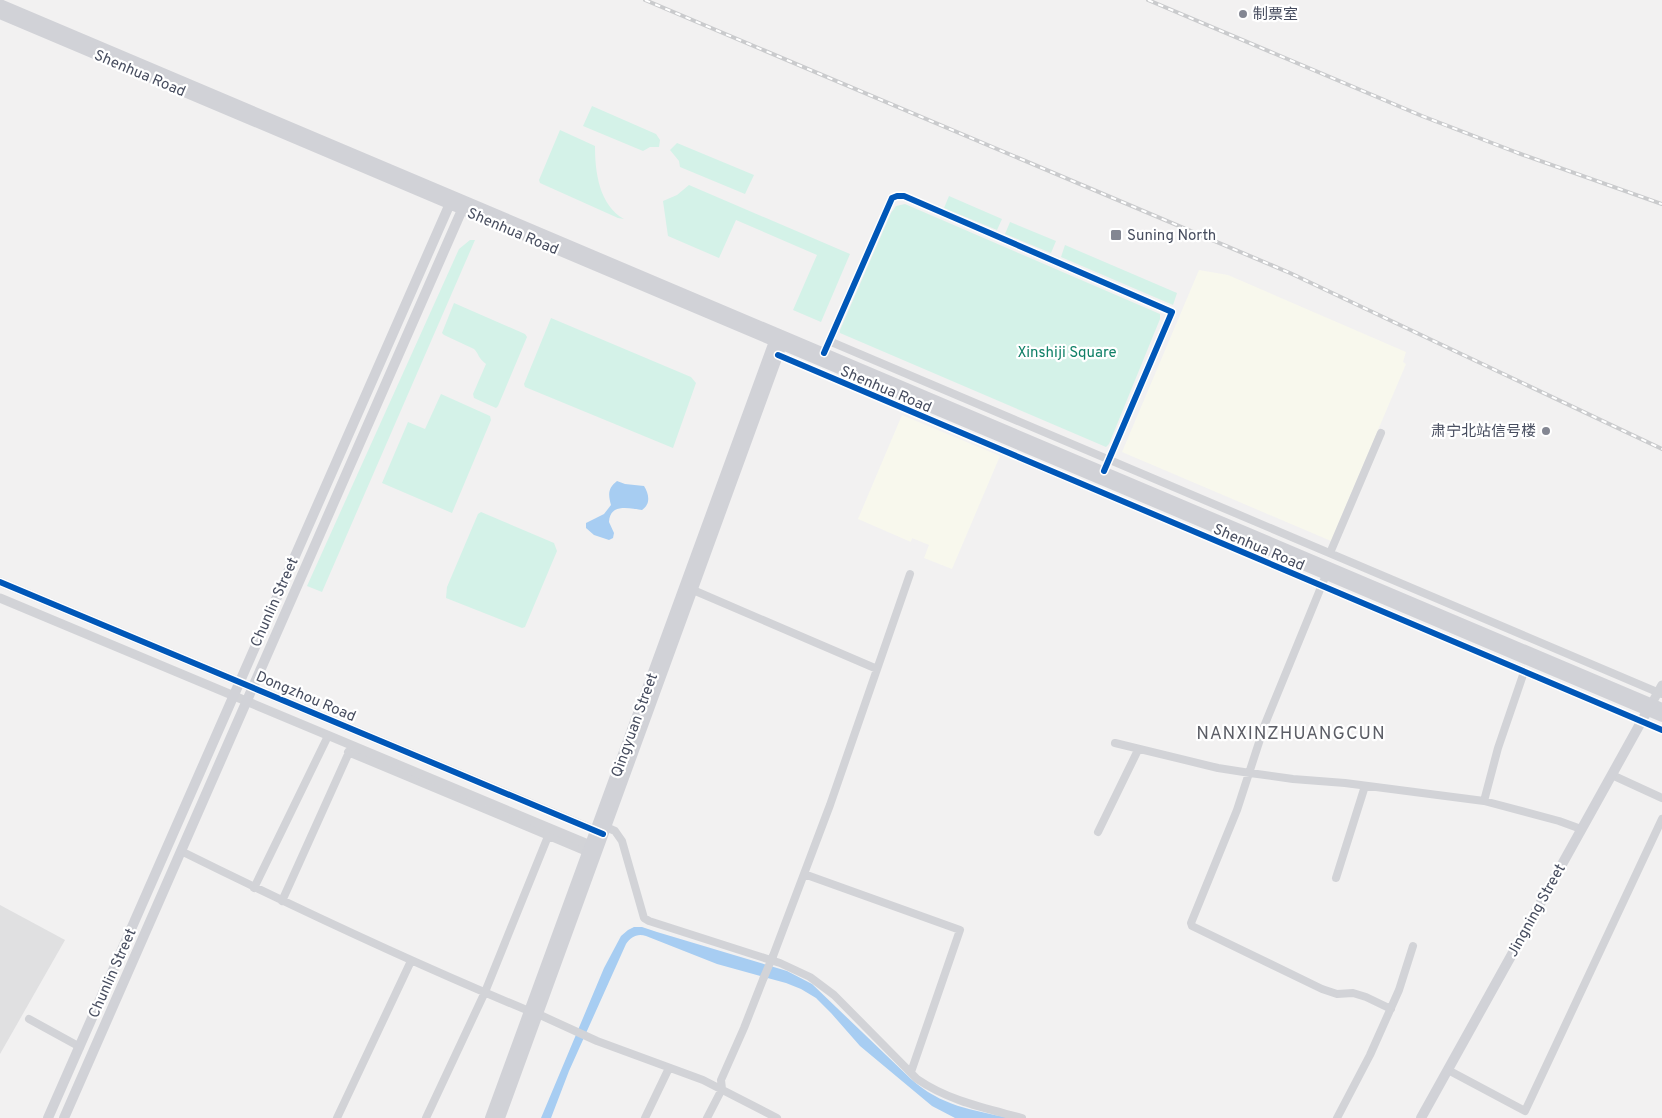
<svg xmlns="http://www.w3.org/2000/svg" width="1662" height="1118" font-family="Overpass,'Noto Sans SC',sans-serif">
<style>
.commercial{fill:#f8f8ed}
.education{fill:#e0e0e1}
.green{fill:#d4f2e8}
.water{fill:#a7cdf2}
.lines{fill:none;stroke-linecap:round;stroke-linejoin:round}
.minor{stroke:#d2d3d7;stroke-width:8}
.tertiary{stroke:#d2d3d7;stroke-width:9}
.secondary{stroke:#d1d2d7;stroke-width:10}
.rail-casing{stroke:#cacbcd;stroke-width:4}
.rail{stroke:#fff;stroke-width:2;stroke-dasharray:5.5;stroke-linecap:butt}
.minor-bridge{stroke:#d2d3d7;stroke-width:8}
.cycleway-casing{stroke:#fff;stroke-width:9}
.cycleway{stroke:#0057b8;stroke-width:6}
.poi-dot{fill:#838692;stroke:#fff;stroke-width:2}
.labels{text-anchor:middle;stroke-width:4.5;stroke-linejoin:round;paint-order:stroke}
.poi-label{font-size:15px;fill:#474d5f;stroke:#fff;text-anchor:start}
.street-label{font-size:15px;fill:#474d5f;stroke:#fff}
.park-label{font-size:15px;fill:#118168;stroke:#fff}
.quarter-label{font-size:18px;letter-spacing:1px;fill:#5c5e66;stroke:#fff}
</style>
<rect width="100%" height="100%" fill="#f2f1f1"/>
<!-- commercial -->
<path class="commercial" d="M1199,270L1228,275L1406,352L1403,362L1406,364L1331,541L1122,452Z
M902,415L1000,456L952,569L924,558L929,545L912,538L911,542L858,519Z"/>
<!-- education -->
<path class="education" d="M0,905L65,940L0,1054Z"/>
<!-- green -->
<path class="green" d="M592,106L656,134L660,140L659,147H650L643,151L583,126Z
M560,130L595,146C595,172 599,205 624,219L618,218L540,183L539,180Z
M677,143L754,175L745,194L680,167L679,161L670,150Z
M689,185L850,254L821,322L793,310L817,255L736,220L719,258L668,236L663,201L677,195Z
M949,196L1002,219L997,230L944,208Z
M905,204L1160,314V319L1109,444L1106,447L840,333V330L891,213L896,206Z
M1010,222L1056,241L1051,253L1005,234Z
M470,240H475L322,592L307,586L459,249Z
M1065,245L1177,293L1173,305L1061,257Z
M454,303L525,334L527,337L498,406L496,408L474,398L473,394L486,364C478,358 479,354 474,349L444,335L442,333Z
M551,318L691,377L696,383L673,448L525,387L524,384Z
M441,394L490,416L491,420L452,513L382,483L408,422L425,429Z
M481,512L554,543L557,551L525,627L522,628L446,598L447,587L478,514Z"/>
<!-- water -->
<path class="water" d="M617,481L625,484L644,486C649,494 651,504 642,510C629,508 610,503 609,522L614,533L613,538L609,540L594,535L586,528V523L604,514L611,505C608,494 608,488 617,481Z
M634,927H642L657,932L787,971L812,984L911,1079C941,1106 972,1110 1010,1118H955L932,1106L860,1046L831,1013L816,998L801,989L786,983L717,964L646,936C637,933 631,937 626,944L569,1071L551,1118H541L604,968L621,936L628,930Z"/>
<g class="lines">
<!-- minor -->
<path class="minor" d="M829,341L1662,694
M824,353L892,198L897,196H904L1172,312L1104,471
M778,355L1662,730
M1330,553L1381,433
M1326,575L1265,724L1237,810L1191,923L1192,926L1322,989L1337,994L1353,993L1366,997L1391,1009
M693,590L877,669
M1115,743L1218,768L1250,773L1293,779L1345,783L1484,801L1559,821L1581,829
M348,752L587,852
M1612,775L1662,798
M1484,801L1498,748L1524,672
M606,827L615,831L622,841L644,918L649,921L780,963L810,977L834,995L917,1079C949,1101 985,1108 1022,1118
M1098,832L1138,750
M181,851C296,908 411,962 529,1011
M804,874L960,930L911,1072
M1336,878L1365,786
M254,888L328,736
M282,901L350,750
M773,956L830,805L910,574
M538,1014L597,1041L703,1080L777,1118
M29,1019L80,1047
M1448,1070L1525,1111L1662,819
M337,1118L411,961
M426,1118L485,992L551,829
M645,1118L669,1068
M707,1118L722,1089L721,1080L744,1028L764,977
M1337,1118L1370,1055L1399,990L1413,946"/>
<!-- tertiary -->
<path class="tertiary" d="M0,582L601,833
M0,598L595,847
M1652,703L1662,685"/>
<!-- secondary -->
<path class="secondary" d="M0,4L1662,708
M0,14L1662,717
M48,1118L452,199
M64,1118L465,203
M490,1118L776,336
M500,1118L784,339
M1421,1118L1650,706"/>
<defs>
<path id="rail" d="M645,0L1290,273L1662,449
M1148,0L1422,116L1518,153L1662,204"/>
</defs>
<!-- rail casing -->
<use href="#rail" class="rail-casing"/>
<!-- rail -->
<use href="#rail" class="rail"/>
<!-- minor-bridge -->
<path class="minor-bridge" d="M764,977L773,956"/>
<defs>
<path id="cycleway" d="M824,353L892,198L897,196H904L1172,312L1104,471
M778,355L1662,730
M0,582L603,834"/>
</defs>
<!-- cycleway casing -->
<use href="#cycleway" class="cycleway-casing"/>
<!-- cycleway -->
<use href="#cycleway" class="cycleway"/>
</g>
<!-- markers -->
<g class="poi-dot">
<circle cx="1243" cy="14" r="5"/>
<rect x="1110" y="229" width="12" height="12" rx="2.5"/>
<circle cx="1546" cy="431" r="5"/>
</g>
<g class="labels">
<!-- poi labels -->
<g class="poi-label">
<text x="1253" y="19">制票室</text>
<text x="1127" y="240">Suning North</text>
<text x="1536" y="436" text-anchor="end">肃宁北站信号楼</text>
</g>
<!-- street labels -->
<g class="street-label">
<text transform="translate(140 73) rotate(23)" y="5">Shenhua Road</text>
<text transform="translate(513 231) rotate(23)" y="5">Shenhua Road</text>
<text transform="translate(886 389) rotate(23)" y="5">Shenhua Road</text>
<text transform="translate(1259 547) rotate(23)" y="5">Shenhua Road</text>
<text transform="translate(274 602) rotate(-66)" y="5">Chunlin Street</text>
<text transform="translate(306 696) rotate(23)" y="5">Dongzhou Road</text>
<text transform="translate(634 725) rotate(-70)" y="5">Qingyuan Street</text>
<text transform="translate(1536 910) rotate(-61)" y="5">Jingning Street</text>
<text transform="translate(112 973) rotate(-66)" y="5">Chunlin Street</text>
</g>
<!-- park labels -->
<g class="park-label">
<text x="1067" y="357">Xinshiji Square</text>
</g>
<!-- quarter labels -->
<g class="quarter-label">
<text x="1291" y="739">NANXINZHUANGCUN</text>
</g>
</g>
</svg>
